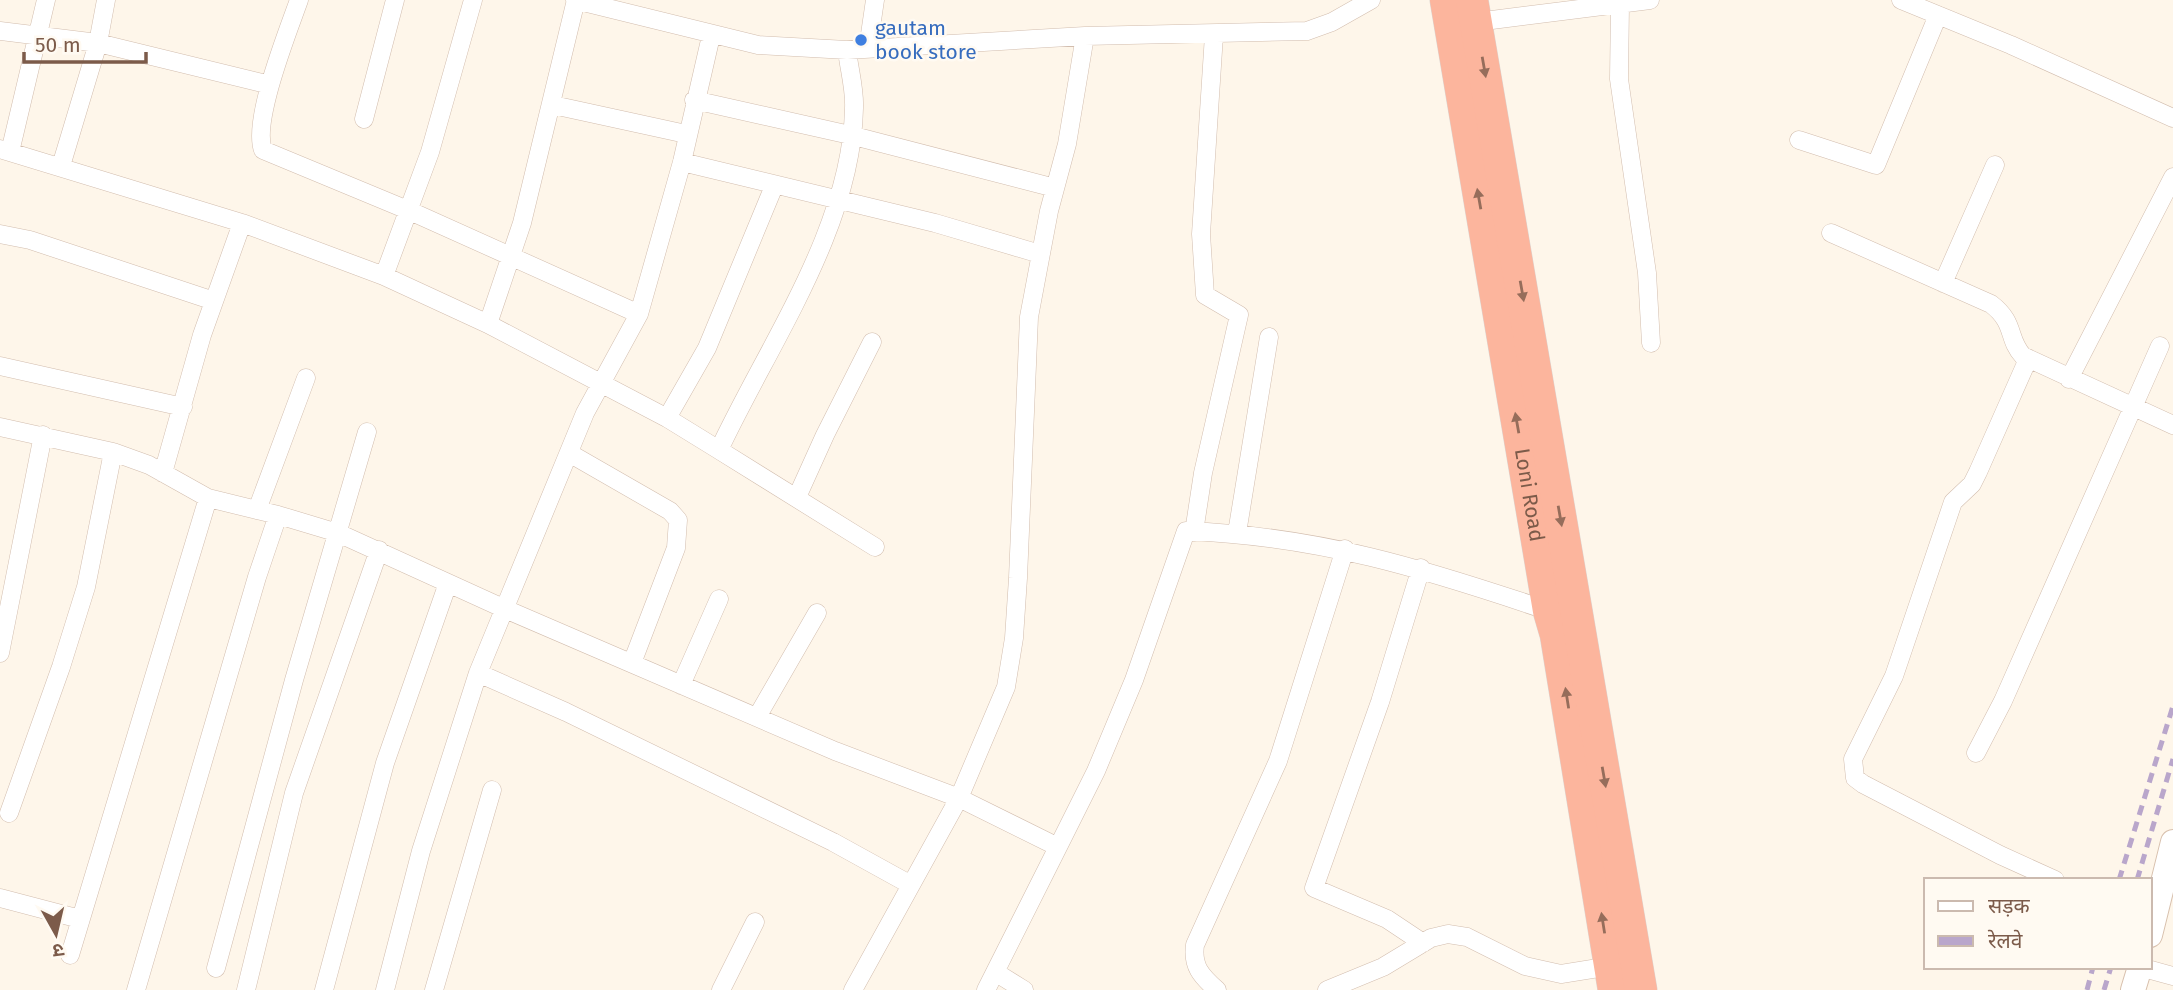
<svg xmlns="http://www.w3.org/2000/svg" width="2173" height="990" font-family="'Fira Sans','Noto Sans Devanagari',sans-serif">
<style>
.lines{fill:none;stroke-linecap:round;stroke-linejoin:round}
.street-casing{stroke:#d2bdae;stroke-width:19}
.secondary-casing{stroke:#d8c0ad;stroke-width:26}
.highway-casing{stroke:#ddd4d0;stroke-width:33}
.street{stroke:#fff;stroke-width:18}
.secondary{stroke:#fff;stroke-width:24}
.highway{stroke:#fcb59d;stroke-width:32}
.rail{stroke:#b9a6cb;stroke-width:5;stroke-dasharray:10 7;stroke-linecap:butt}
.oneway{fill:#966d5b}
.shop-dot{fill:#3f7fe0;stroke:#fffaf2;stroke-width:2.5}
.labels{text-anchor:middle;stroke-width:5;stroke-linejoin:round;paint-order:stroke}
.shop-label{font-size:21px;fill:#366cbe;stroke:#fffaf2;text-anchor:start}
.street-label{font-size:21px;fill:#7c5b4a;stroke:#fffaf2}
</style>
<rect width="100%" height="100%" fill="#fef6ea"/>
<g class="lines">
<defs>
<path id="street" d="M299,0C288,31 252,121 263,150L410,211L639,314
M575,0L758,45L847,50L1085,36L1307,31L1332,22L1371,0
M1901,0L2011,45L2173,118
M1620,4L1619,79L1647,273L1651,343
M1476,22L1650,0
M0,31L98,43L270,85
M868,48L875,0
M847,50C849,69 855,89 854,108C852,228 768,345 719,450L875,547
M694,100L850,135L1055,188
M553,105L686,134
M364,119L395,0
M1799,140L1876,165L1938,15
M0,149L242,223L384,276L488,324L522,223L576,0
M10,152L46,0
M682,162L935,223L1040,254
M61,166L98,43L106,0
M1831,233L1991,304C2016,323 2007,339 2023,356L2173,425
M0,234L30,240L214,301
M384,276L430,152L473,0
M1943,283L1995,165
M488,324L667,418L707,348L774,186
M2028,359L1978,472L1972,484L1953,502L1894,676L1853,759L1855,778L1863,784L2000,855L2055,880
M0,366L183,407
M2069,379L2173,177
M667,418L719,450
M0,427L113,452L149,465L208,498L278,515L338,533L505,609L835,751L959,798L1058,847L986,990
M569,453L670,511L678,520L676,548L632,663
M163,473L202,335L242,223
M797,497L825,435L872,342
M257,510L306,378
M1194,532L1203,473L1239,315L1205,295L1201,234L1214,35
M1237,533L1269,337
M1421,568L1380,702L1314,888L1387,919L1423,943
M0,653L43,435
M478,673L566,712L833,842L911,885
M681,685L719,599
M757,717L817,613
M1976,753L2003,701L2160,346
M9,813L61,667L86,587L113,452
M1058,847L1096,771L1134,680L1186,531C1319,536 1425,569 1549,611
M0,898L80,919
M70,955L208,498
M2140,967L2173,976
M216,968L294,680L367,432
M995,972L1024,990
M136,990L257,577L278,515
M246,990L294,793L379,550
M324,990L385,763L448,583
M385,990L421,851L478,673L585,413L639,314L682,162L711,36
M434,990L492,790
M721,990L755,922
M853,990L959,798L1006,687L1014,638L1018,578L1029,317L1049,211L1067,144L1085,36
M1217,990C1201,976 1192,966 1195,945L1278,761L1345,549
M1327,990L1383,967L1431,938L1448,934L1467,937L1525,966L1561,974L1617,965"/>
<path id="secondary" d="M2150,935L2173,842
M2133,990L2140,967"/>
<g id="highway">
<path id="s1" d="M1446,0L1549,611L1556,635L1614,990"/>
<path d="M1472,0L1641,990"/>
</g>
</defs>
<!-- street casing -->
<use href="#street" class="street-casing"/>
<!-- secondary casing -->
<use href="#secondary" class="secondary-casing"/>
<!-- highway casing -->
<use href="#highway" class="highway-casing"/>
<!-- street -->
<use href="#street" class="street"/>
<!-- secondary -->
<use href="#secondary" class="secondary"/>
<!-- highway -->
<use href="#highway" class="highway"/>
<!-- rail -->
<path class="rail" d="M2119,880L2173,706
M2137,880L2173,759
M2087,990L2093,967
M2104,990L2111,967"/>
</g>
<!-- one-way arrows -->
<defs><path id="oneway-solid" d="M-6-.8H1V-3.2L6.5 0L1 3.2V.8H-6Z" transform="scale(1.75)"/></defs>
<g class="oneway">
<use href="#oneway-solid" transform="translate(1484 67) rotate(80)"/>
<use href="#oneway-solid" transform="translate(1479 199) rotate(-100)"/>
<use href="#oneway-solid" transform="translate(1522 291) rotate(80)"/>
<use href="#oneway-solid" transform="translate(1517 423) rotate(-100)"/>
<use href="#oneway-solid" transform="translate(1560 516) rotate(80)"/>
<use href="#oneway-solid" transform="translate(1567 698) rotate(-99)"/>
<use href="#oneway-solid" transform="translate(1604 777) rotate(80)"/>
<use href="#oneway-solid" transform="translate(1603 923) rotate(-99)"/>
</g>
<!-- markers -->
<circle class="shop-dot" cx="861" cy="40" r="7"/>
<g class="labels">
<!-- shop labels -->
<g class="shop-label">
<text x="875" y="35">gautam<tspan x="875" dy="24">book store</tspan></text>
</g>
<!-- street labels -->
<g class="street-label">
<text dy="7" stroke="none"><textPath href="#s1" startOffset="502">Loni Road</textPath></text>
</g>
</g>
<!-- legend -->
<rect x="1924" y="878" width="228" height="91" fill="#fffaf2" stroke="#cbbaaf" stroke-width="2"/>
<rect x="1938" y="901" width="35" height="10" fill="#ffffff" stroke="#cbbaaf" stroke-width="2"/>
<text x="1988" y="913" font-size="21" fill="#7c5b4a">सड़क</text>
<rect x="1938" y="936" width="35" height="10" fill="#b9a6cb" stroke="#cbbaaf" stroke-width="2"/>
<text x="1988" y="948" font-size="21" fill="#7c5b4a">रेलवे</text>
<!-- north arrow -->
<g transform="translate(56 934) rotate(172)" stroke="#fffaf2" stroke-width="5" paint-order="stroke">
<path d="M0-5L12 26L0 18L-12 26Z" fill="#7c5b4a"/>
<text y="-10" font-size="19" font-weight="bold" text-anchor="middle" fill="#7c5b4a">उ</text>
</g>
<!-- scale -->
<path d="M24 52v10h122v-10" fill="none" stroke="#7c5b4a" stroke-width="3.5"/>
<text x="35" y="52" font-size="21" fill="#7c5b4a" stroke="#fffaf2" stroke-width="5" paint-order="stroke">50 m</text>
</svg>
